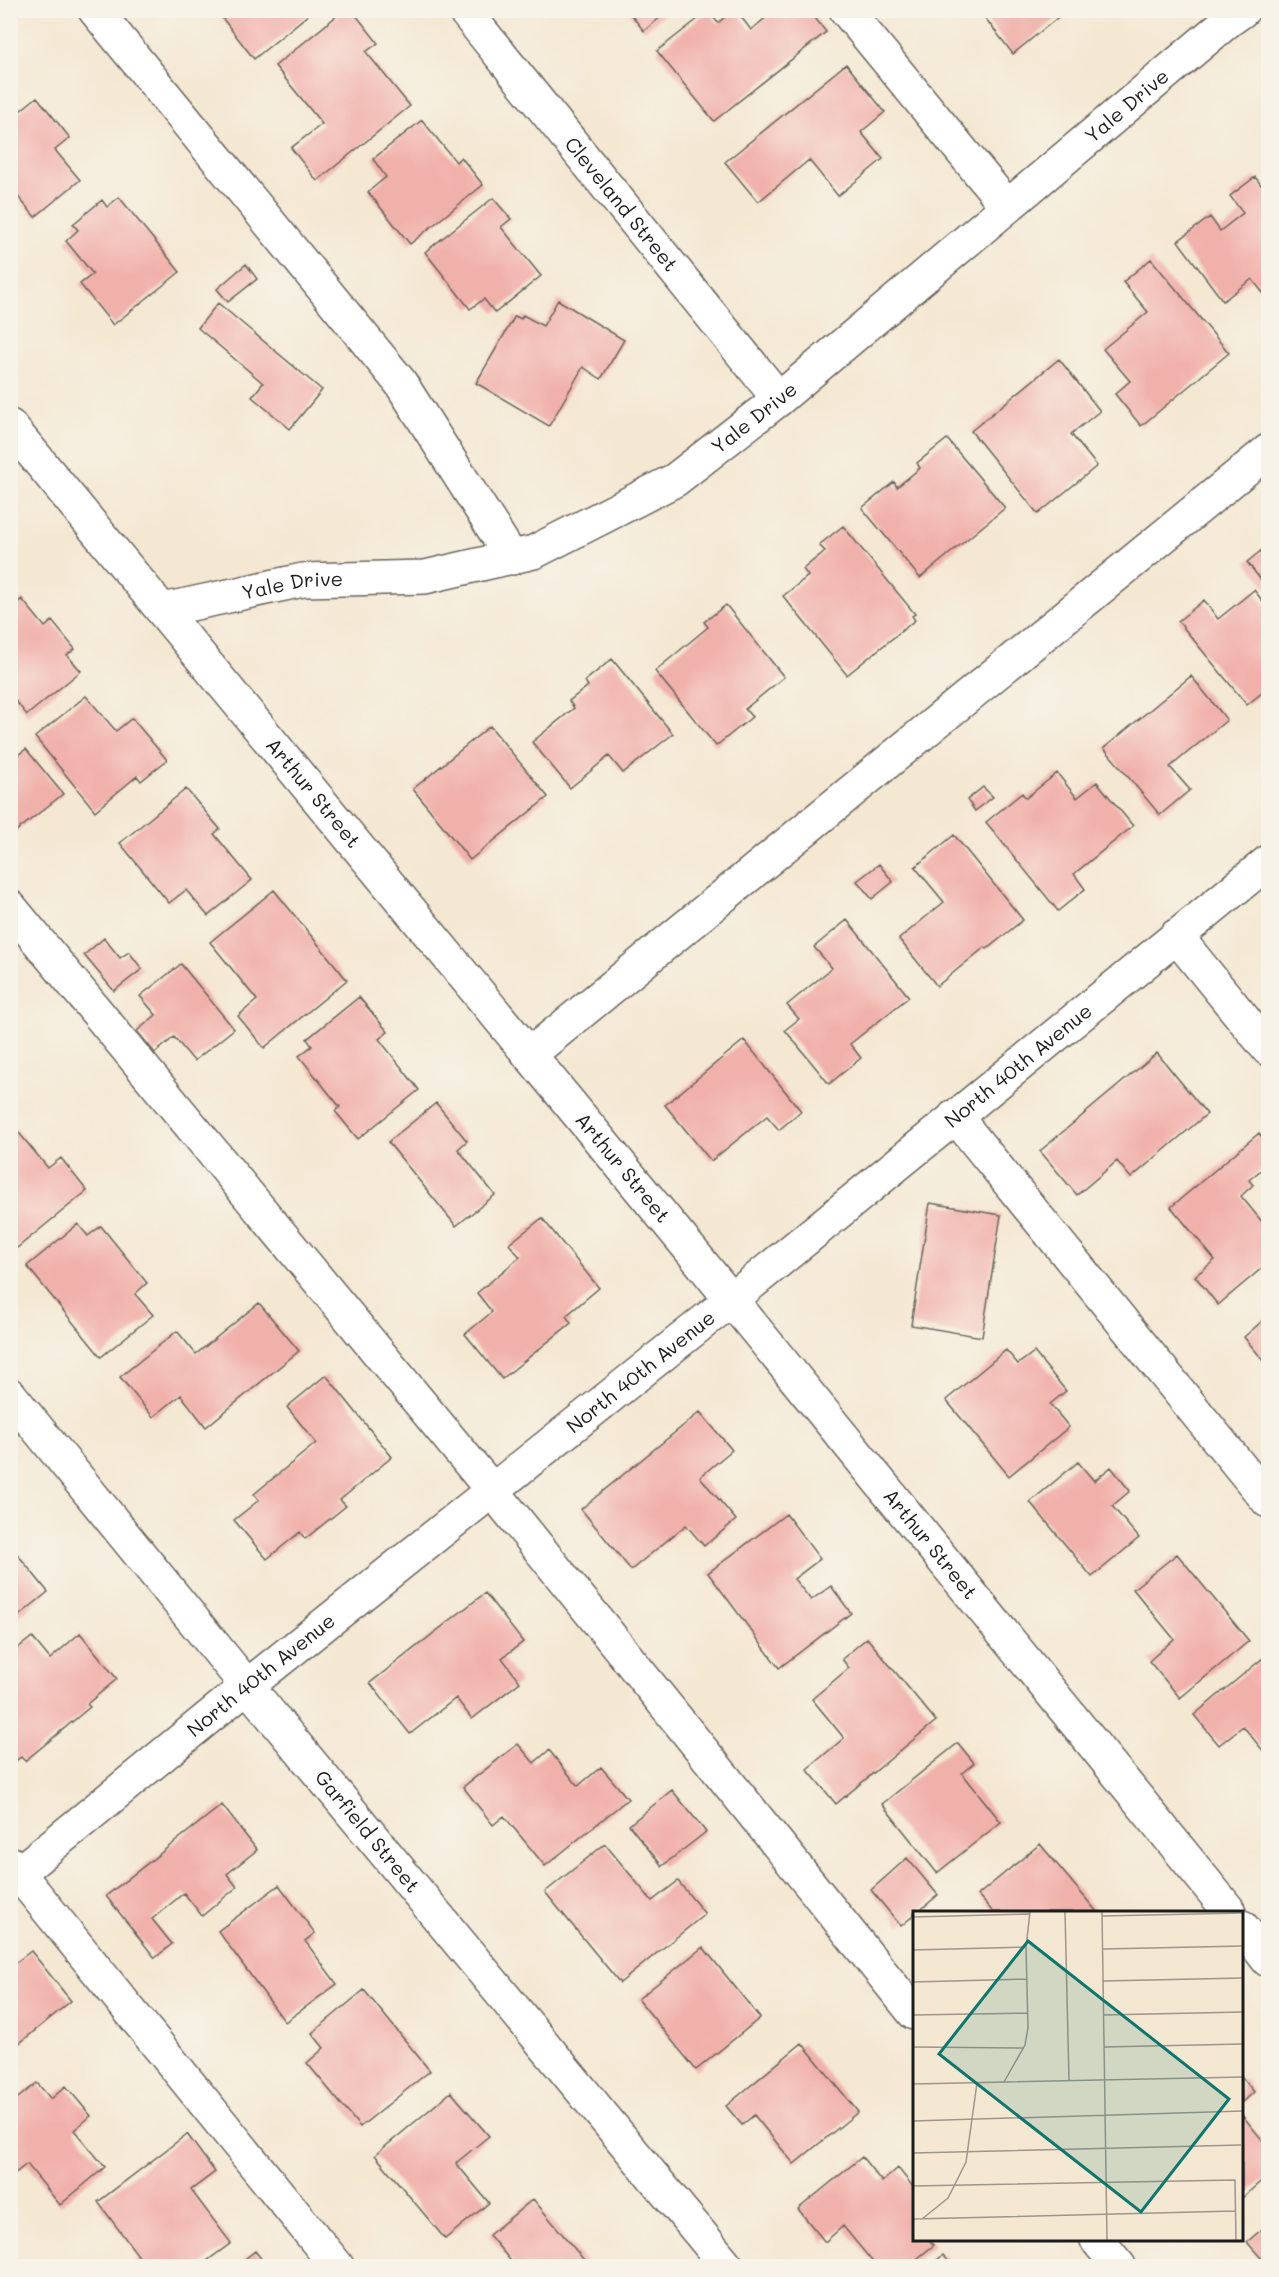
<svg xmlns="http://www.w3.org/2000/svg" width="1279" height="2277" font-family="Mali,sans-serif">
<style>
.building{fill:#f1b1ab}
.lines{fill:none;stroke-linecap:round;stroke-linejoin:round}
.minor-casing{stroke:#68635c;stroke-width:36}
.minor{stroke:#fff;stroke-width:33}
.labels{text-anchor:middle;stroke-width:4.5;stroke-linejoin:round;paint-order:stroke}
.street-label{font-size:20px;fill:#1c1c1c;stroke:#f7f3e8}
.inset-road{fill:none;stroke:#9e968a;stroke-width:1.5}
.view{fill:#0f766e;fill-opacity:0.15;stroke:#0f766e;stroke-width:3}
.inset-edge{fill:none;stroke:#1c1c1c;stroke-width:3}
</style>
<rect width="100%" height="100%" fill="#f7f3e8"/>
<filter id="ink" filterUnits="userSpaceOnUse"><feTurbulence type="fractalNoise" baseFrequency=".0167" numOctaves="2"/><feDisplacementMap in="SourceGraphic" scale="12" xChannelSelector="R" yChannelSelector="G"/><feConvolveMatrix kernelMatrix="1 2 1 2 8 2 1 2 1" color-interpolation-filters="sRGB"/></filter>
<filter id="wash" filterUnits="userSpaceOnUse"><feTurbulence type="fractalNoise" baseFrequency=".008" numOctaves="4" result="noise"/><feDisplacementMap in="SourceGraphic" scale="24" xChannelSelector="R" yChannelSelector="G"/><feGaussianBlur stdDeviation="1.35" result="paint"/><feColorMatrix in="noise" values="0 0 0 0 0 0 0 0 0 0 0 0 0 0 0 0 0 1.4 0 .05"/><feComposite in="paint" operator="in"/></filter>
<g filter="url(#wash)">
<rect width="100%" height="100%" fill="#f4e8d3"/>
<g id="blocks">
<!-- building -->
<path class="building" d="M216,10H314L254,59Z
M344,10H352L378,43L366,52L410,106L317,181L291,148L322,124L275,66Z
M627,10H669L644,31Z
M733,10H736L751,30L775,10H809L826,32L714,121L657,51L708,11L718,23Z
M979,10H1067L1013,54Z
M846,64L885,112L861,132L883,159L838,196L809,160L758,202L725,162Z
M37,97L70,138L55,150L80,180L35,217L10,187V119Z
M422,120L456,162L461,157L483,185L410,244L368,192L386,177L373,159Z
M1255,177L1268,194V289L1263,293L1252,279L1223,301L1178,241L1210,217L1220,231L1243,213L1230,196Z
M119,197L180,272L113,325L80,284L93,274L66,241L78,230L73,224L102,200L107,207Z
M493,198L511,219L501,227L541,276L495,313L484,299L470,309L425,252Z
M1151,259L1229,353L1141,426L1115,394L1130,381L1103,349L1148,312L1123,282Z
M246,264L257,279L228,302L217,289Z
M558,300L624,340L601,379L583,367L549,426L476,383L515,316L521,319L523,315L543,326Z
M218,303L322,390L290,429L252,397L263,383L198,328Z
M1059,359L1100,411L1071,434L1097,466L1038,514L971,431Z
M947,439L1005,508L920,578L862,508L894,482L897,487L920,468L917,463Z
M843,526L915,614L912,616L915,620L847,675L783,596L808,576L803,569L825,551L819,545Z
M1268,545V589L1247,562Z
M1254,590L1268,608V688L1247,705L1178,621L1204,600L1218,619Z
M22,599L45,627L52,621L75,649L67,655L81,671L27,715L10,694V609Z
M726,605L784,677L745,709L752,717L716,746L655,671L708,627L704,622Z
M612,659L673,734L623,773L609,756L570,788L532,742L574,708L569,701L588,686L585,681Z
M1191,676L1227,720L1170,767L1190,790L1160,815L1104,748Z
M86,696L116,731L132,718L167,760L141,781L137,776L95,811L35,737Z
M490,726L548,797L470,860L413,789Z
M26,749L63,794L10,836V761Z
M1057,773L1077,798L1097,782L1133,826L1074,874L1085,889L1058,911L986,822L1022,793L1026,798Z
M983,787L993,797L975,811L967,800Z
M186,789L220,829L214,834L252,880L208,916L186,890L169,903L120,843Z
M954,835L1023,920L987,949L985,947L937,986L899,939L944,902L915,867Z
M879,864L893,882L872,899L857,881Z
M274,890L347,980L264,1048L238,1016L257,1000L210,942Z
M847,920L909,997L850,1044L861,1058L829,1084L785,1030L799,1019L787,1005L832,968L814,947Z
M104,938L120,958L129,952L142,969L114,991L84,955Z
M181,964L234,1029L194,1061L174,1037L155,1053L137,1031L156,1015L140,996Z
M359,997L388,1032L379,1039L419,1090L358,1139L335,1111L340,1107L299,1056L312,1046L307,1039Z
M744,1040L801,1111L779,1130L767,1116L711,1161L665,1105Z
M1157,1053L1207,1114L1131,1178L1117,1161L1077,1195L1040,1151Z
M436,1103L467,1141L458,1149L495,1195L456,1226L388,1142Z
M10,1122L48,1168L61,1158L87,1191L17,1248L10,1240Z
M1259,1133L1268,1145V1164L1249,1180L1253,1185L1241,1196L1263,1223L1268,1219V1263L1218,1305L1195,1276L1215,1260L1171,1207Z
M930,1203L1001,1215L982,1337L911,1325Z
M542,1218L599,1288L566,1316L571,1323L502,1379L465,1334L492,1312L477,1293L520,1257L509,1244Z
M78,1224L88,1236L101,1226L147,1283L135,1294L153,1315L101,1357L27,1266Z
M259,1303L299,1351L206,1427L181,1395L153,1417L120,1377L177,1331L196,1354Z
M1268,1316V1366L1244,1337Z
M1006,1350L1018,1364L1034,1352L1066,1391L1050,1404L1069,1427L1009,1476L946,1400Z
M326,1375L392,1457L340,1500L346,1506L305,1539L300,1532L267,1559L234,1520L259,1500L254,1494L316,1443L287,1407Z
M700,1412L732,1450L700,1477L736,1520L704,1546L686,1525L631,1570L581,1509Z
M1078,1462L1094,1481L1111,1467L1130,1491L1112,1506L1139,1538L1092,1577L1030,1502Z
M786,1514L820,1559L794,1579L811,1600L831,1586L851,1613L779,1668L708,1573Z
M14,1550L48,1592L10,1623V1553Z
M1177,1554L1249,1641L1180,1698L1149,1661L1174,1639L1133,1589Z
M485,1593L523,1642L502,1658L520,1682L472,1719L456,1698L410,1734L370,1683Z
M80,1633L117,1679L87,1704L90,1707L25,1761L21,1757L10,1765V1654L32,1637L50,1659Z
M867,1638L936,1721L836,1804L807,1769L844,1738L812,1699L849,1668L842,1659Z
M1263,1658L1268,1664V1757L1243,1726L1219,1745L1194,1715Z
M958,1743L974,1763L962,1773L1001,1822L937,1873L882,1804Z
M518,1744L534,1763L549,1750L578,1786L601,1767L628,1799L545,1866L504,1816L493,1825L463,1787Z
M672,1790L706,1832L662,1866L629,1825Z
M222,1805L257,1850L227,1874L237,1887L202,1916L184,1893L152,1919L172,1944L155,1958L106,1896Z
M605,1844L652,1901L678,1881L705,1914L620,1983L545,1892Z
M1040,1844L1097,1912H993L978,1895Z
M907,1858L938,1895L918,1912H914V1915L901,1926L871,1890Z
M279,1885L315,1933L305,1941L337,1984L285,2022L218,1931Z
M703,1947L760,2018L696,2070L638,1999Z
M31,1951L71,2001L10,2051V1967Z
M364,1990L430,2071L360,2127L307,2063L324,2048L312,2033Z
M802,2043L858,2112L794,2164L754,2115L742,2125L726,2106Z
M1242,2077L1254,2092L1242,2103Z
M37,2083L51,2099L66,2086L91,2116L74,2130L105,2167L60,2205L27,2164L14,2174L10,2170V2104Z
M451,2092L489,2136L456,2163L489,2203L445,2239L375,2155Z
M1242,2115L1268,2147V2175L1242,2198Z
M187,2134L215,2172L191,2190L231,2243L200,2266H129L140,2258L98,2202Z
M862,2157L882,2182L898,2168L914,2188V2240H929L934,2245L908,2266H876L843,2226L825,2242L798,2209Z
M533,2199L589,2266H515L489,2235Z
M1268,2224V2266L1247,2242Z
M255,2251L267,2266H236Z
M943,2255L953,2266H930Z"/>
</g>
</g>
<g filter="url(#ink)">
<use href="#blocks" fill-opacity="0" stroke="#68635c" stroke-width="1.5"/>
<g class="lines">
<defs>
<g id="minor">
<path d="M95,10L400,382L512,558"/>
<path id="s1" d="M464,10L779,399"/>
<path d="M846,10L1007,206"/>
<path id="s2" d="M10,426L694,1254L1230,1912"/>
<path id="s3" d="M163,610L303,580L425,577L534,552L675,480L779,399L1229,20L1243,10"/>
<path d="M10,907L492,1490L914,2013"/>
<path d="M1176,936L1268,1049"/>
<path d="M529,1055L1268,451"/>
<path d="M955,1116L1268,1501"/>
<path id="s4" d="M10,1395L247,1686L727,2266"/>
<path d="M10,1863L337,2266"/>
<path id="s5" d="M10,1880L247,1686L731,1300L1268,862"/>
<path d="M1242,1927L1268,1960"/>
<path d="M1097,2240L1119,2266"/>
</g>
</defs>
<!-- minor casing -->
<use href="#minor" class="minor-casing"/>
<!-- minor -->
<use href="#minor" class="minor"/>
</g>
</g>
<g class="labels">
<!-- street labels -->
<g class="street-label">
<text dy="7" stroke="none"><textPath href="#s3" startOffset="1122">Yale Drive</textPath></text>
<text dy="7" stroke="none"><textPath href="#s1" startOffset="250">Cleveland Street</textPath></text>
<text dy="7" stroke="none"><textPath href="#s3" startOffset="636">Yale Drive</textPath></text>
<text dy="7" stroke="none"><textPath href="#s3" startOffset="132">Yale Drive</textPath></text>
<text dy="7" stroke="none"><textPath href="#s2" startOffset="476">Arthur Street</textPath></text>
<text dy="7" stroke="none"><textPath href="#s5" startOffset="1296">North 40th Avenue</textPath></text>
<text dy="7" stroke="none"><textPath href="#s2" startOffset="962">Arthur Street</textPath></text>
<text dy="7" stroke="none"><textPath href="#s5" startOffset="810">North 40th Avenue</textPath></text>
<text dy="7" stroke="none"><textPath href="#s2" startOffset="1448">Arthur Street</textPath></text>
<text dy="7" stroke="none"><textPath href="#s5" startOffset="324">North 40th Avenue</textPath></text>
<text dy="7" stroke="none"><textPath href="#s4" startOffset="564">Garfield Street</textPath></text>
</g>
</g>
<!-- overview -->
<g transform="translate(913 1911)">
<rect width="330" height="330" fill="#f4e8d3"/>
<path class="inset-road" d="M152,1L156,169M189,1L194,329M189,5L330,2M0,6L116,3M190,38L330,35M0,39L113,36M190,70L330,67M0,71L114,68M0,104L115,102M190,104L330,101M0,136L111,137M191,136L330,133M91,171L112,134L115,117L113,36L117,1M0,173L330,166M330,208V281M0,210L330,200M0,242L328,234M0,275L322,269L323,329M0,308L322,300M9,308L35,287L53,251L64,172"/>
<path class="view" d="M115,30L316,188L228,301L26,143Z"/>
<rect width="330" height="330" class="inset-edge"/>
</g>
<!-- margin -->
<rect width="1279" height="2277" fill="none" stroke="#f7f3e8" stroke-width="36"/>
</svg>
